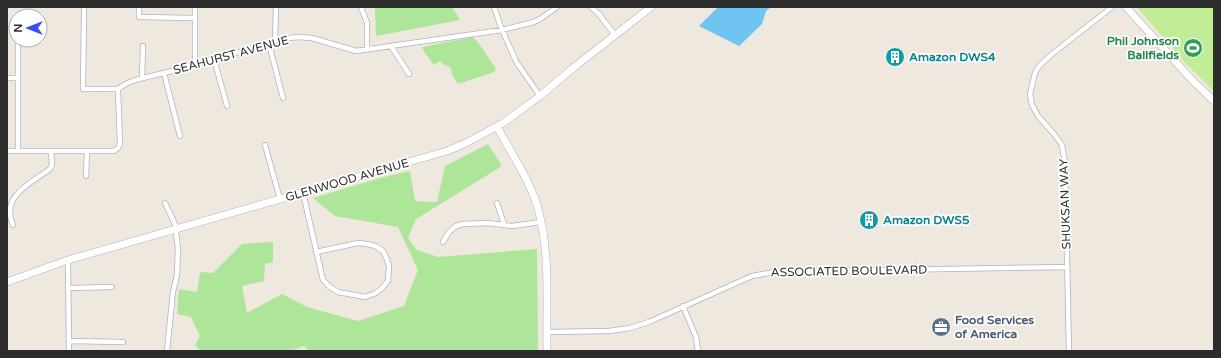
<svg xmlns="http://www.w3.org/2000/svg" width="1221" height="358" font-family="'Varela Round',sans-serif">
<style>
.green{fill:#ade599}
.pitch{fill:#c0ed95}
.water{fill:#6fc4f2}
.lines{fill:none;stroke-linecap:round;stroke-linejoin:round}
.street-casing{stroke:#b2b3c0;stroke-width:6}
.secondary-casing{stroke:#b2b3c0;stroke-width:8}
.street{stroke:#fff;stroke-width:4.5}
.secondary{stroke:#fff;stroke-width:7}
.labels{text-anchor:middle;stroke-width:3.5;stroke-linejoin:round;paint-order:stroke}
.leisure-label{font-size:12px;font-weight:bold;fill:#27864d;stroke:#fff;text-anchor:end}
.street-label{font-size:12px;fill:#2c2c2c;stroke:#fff}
.culture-label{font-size:12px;font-weight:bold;fill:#0d838f;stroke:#fff;text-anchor:start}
.service-label{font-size:12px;font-weight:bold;fill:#4e5e75;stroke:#fff;text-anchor:start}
</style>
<rect width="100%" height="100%" fill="#eee8de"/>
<!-- green -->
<path class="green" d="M375,7H452L460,20L376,36Z
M473,37L480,45L496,69L494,72L458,84L452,75L451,68L443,64L440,61L434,65L425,53L422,47Z
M488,144L502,166L416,219L408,238L417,250L438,257L537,249L538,351H309L304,346L290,351H201L195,345L200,336L191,317L177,314L179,289L197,292L200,272L213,273L242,244L273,242V262L265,264L264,281L242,286L247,313L282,294L307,307L358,321L404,306L418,270L398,227L335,216L313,198L380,178L410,171L415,201L437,202L445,166Z"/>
<!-- pitch -->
<path class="pitch" d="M1137,7H1214V91L1184,62Z"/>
<!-- water -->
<path class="water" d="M718,7H771L766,11L762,24L739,46L699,26Z"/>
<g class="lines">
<defs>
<path id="street" d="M139,7V17L195,18
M361,7L367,23V49
M494,7L502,30L517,63L540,96
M591,7L598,13L615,35
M84,9L83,89H118
M18,40V151
M275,41L276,7
M269,44L283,98
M391,46L409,74
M214,59L227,106
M195,64V7
M164,73L180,136
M7,78H18
M142,78L143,46
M118,89C131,79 148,77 164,73C199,64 234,53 269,44L281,39L298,37L312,38L356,51L502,30L534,22L540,19L557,7
M265,145L280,199
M7,151H114L118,148L120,144L118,89
M86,176L87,151
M303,193L323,280L330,287L338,292L365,297L376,293L382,288L388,281L389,266L386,257L383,251L375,246L367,244L358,243L316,252
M165,203L175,224L178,249L177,275L173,292L167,351
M497,203L504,224
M13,225C0,196 31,183 50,169L52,165L51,151
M443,242L449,232L456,226L463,224L488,223L512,226L541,222
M68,260L69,351
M69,288L112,287
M683,306L696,337L698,351
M546,332L609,331L630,328L649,322L752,276L774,272L1067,267
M69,341L123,342
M1069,351L1065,162L1062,145L1054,134L1038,116L1032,105L1030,94L1035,73L1040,65L1052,54L1112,7"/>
<path id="secondary" d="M1126,7L1192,80L1214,101
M497,127C511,152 528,178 537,205C551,253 546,302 547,351
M7,282L68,260L447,151L466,143L503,123L540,96L573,68L651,7"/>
</defs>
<!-- street casing -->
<use href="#street" class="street-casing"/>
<!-- secondary casing -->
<use href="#secondary" class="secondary-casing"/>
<!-- street -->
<use href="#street" class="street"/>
<!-- secondary -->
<use href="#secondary" class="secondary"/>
</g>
<!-- icons -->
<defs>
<symbol id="stadium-disc" viewBox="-11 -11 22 22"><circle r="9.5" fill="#2e9e5b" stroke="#fff"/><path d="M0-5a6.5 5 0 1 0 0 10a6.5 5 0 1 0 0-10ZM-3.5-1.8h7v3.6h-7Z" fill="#fff"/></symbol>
<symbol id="building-disc" viewBox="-11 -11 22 22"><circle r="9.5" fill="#0f9aa8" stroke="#fff"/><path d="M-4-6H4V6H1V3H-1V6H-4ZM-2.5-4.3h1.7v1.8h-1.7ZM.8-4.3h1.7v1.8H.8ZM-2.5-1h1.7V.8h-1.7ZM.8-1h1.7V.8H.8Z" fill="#fff"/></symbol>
<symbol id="office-disc" viewBox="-11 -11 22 22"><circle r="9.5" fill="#5c6f8a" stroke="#fff"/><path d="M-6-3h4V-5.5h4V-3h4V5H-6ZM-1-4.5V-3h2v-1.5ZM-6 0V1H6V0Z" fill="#fff"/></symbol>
</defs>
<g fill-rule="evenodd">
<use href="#stadium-disc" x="1182" y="37" width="22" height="22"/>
<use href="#building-disc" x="884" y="46" width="22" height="22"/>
<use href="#building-disc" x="858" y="209" width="22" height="22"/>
<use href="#office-disc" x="930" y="316" width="22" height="22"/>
</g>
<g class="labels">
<!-- leisure labels -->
<g class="leisure-label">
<text x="1179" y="45">Phil Johnson<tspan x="1179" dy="14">Ballfields</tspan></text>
</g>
<!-- street labels -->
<g class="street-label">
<text transform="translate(231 55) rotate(-15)" y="4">SEAHURST AVENUE</text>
<text transform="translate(347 180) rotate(-16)" y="4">GLENWOOD AVENUE</text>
<text transform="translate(1065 204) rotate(-92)" y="4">SHUKSAN WAY</text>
<text transform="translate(849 271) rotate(-1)" y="4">ASSOCIATED BOULEVARD</text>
</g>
<!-- culture labels -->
<g class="culture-label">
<text x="909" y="61">Amazon DWS4</text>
<text x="883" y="224">Amazon DWS5</text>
</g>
<!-- service labels -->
<g class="service-label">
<text x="955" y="324">Food Services<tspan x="955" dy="14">of America</tspan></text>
</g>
</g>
<!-- border -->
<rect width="1221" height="358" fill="none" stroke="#2c2c2c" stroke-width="16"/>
<!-- north arrow -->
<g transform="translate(28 28) rotate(270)"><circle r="19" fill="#ffffff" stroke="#ababab"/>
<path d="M0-3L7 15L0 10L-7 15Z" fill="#3b4efe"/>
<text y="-6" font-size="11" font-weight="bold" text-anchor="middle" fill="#2c2c2c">N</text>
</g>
</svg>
